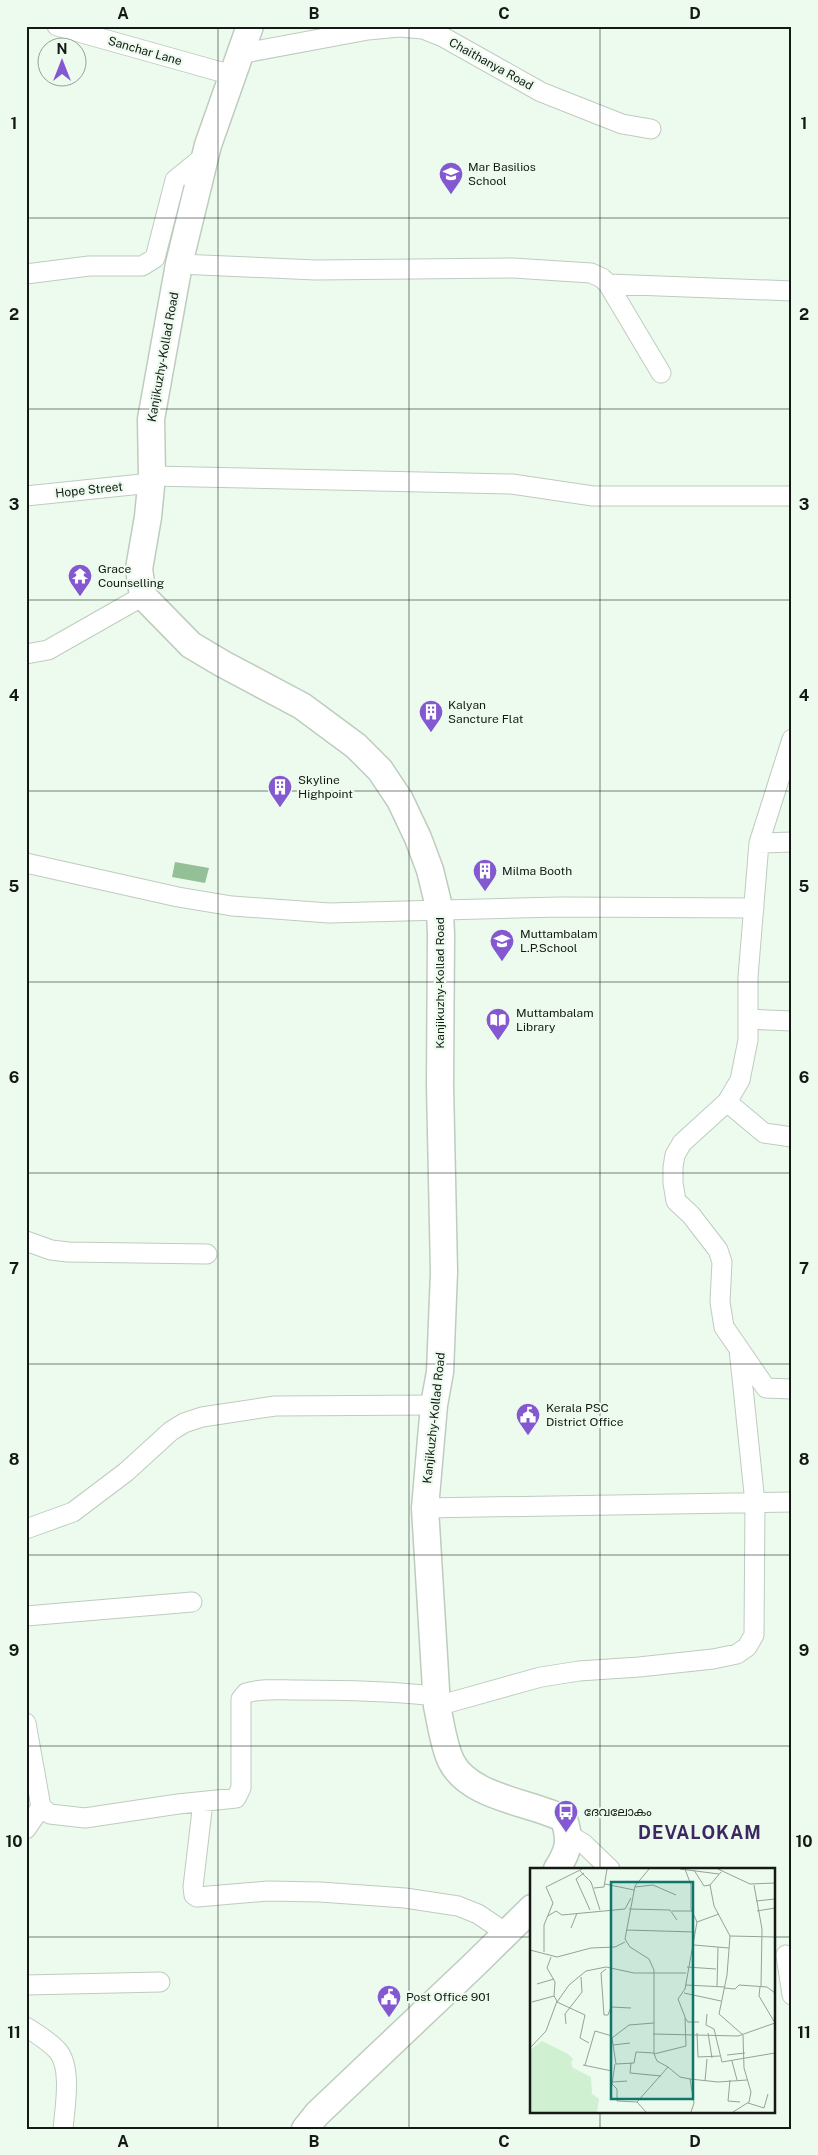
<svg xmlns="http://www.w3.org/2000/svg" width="818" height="2155" font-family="'Public Sans','Noto Sans Malayalam',sans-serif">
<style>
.water{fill:#93c096}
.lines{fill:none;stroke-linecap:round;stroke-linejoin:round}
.street-casing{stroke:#beccbf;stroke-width:21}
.secondary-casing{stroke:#beccbf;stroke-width:29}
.street{stroke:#fff;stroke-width:19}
.secondary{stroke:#fff;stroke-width:26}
.grid{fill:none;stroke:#141915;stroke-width:1;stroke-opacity:0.55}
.labels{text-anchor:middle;stroke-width:4.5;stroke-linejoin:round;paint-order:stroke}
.street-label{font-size:12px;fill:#141915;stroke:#ecfbed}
.poi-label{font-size:12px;fill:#141915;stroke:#ecfbed;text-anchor:start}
.district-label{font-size:18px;font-weight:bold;letter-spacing:1px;fill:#3c2762;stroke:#ecfbed}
.inset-road{fill:none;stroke:#96a197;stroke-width:1}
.view{fill:#0f766e;fill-opacity:0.15;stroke:#0f766e;stroke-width:2.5}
.inset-edge{fill:none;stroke:#141915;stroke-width:2.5}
.neatline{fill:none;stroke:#141915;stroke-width:2}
.grid-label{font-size:16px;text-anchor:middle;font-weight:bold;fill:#141915}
</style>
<rect width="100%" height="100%" fill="#ecfbed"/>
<!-- water -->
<path class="water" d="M175,862L209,868L205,883L172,877Z"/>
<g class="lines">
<defs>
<path id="street" d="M57,26L232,75
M239,54L368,30L399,27L423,29L443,37L541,92L622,124L651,129
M179,264L316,270L513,268L591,273L602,278L608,284L661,373
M26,274L89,266H142L155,258L175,180L206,155
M608,284L792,291
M152,476L512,484L593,496H792
M26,496L151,483
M26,654L48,650L143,596
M792,739L759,843L748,977V1040L740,1080L727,1102L682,1143L675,1155L673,1167V1183L676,1201L691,1215L718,1250L722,1262L720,1302L724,1327L766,1388L792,1389
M759,843L792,842
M26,863L178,897L232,906L329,913L560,907L754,908
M748,1019L792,1021
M727,1102L764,1133L792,1137
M26,1241L51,1250L68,1252L207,1254
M425,1508L792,1502
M26,1529L73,1512L126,1472L171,1431L184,1423L202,1417L275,1406L434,1405
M26,1616L192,1602
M437,1706L541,1677L579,1671L639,1667L713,1659L737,1654L747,1647L754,1635L755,1503L739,1349
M26,1723L41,1807L50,1814L85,1818L178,1804L236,1798L241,1788V1699L246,1693C262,1688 280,1690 296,1690C343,1690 389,1691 436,1696
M203,1802L193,1887L194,1895L197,1897L268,1891L320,1892L405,1898L458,1906L478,1914L506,1933
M26,1829L41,1807
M569,1835L584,1844L610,1869
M786,1955L792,1995
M26,1985L160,1982
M26,2027C37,2034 49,2041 58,2051C72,2068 65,2107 63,2129"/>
<path id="secondary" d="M250,26L208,145L179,264L151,419L152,476L148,517L139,569L143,596L191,645L223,664L302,706L356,746L380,770L400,800L418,838L430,870L440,911L441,935L440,1085L444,1272L440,1372L434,1405L425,1508L437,1706C441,1724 443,1744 451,1761C469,1798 531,1802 564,1819C571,1841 569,1850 557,1869
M305,2129L317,2114L475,1964L532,1908"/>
</defs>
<!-- street casing -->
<use href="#street" class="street-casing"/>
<!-- secondary casing -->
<use href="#secondary" class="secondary-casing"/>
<!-- street -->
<use href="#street" class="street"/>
<!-- secondary -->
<use href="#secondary" class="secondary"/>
</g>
<!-- grid -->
<path class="grid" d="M218,26V2129M409,26V2129M600,26V1869M26,218H792M26,409H792M26,600H792M26,791H792M26,982H792M26,1173H792M26,1364H792M26,1555H792M26,1746H792M26,1937H532M774,1937H792M600,2111V2129"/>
<!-- icons -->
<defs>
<symbol id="school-pin" viewBox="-11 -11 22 30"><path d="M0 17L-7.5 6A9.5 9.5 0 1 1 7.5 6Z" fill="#8358d1" stroke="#ecfbed"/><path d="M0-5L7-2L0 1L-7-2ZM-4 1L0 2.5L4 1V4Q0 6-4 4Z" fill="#fff"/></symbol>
<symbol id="temple-pin" viewBox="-11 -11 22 30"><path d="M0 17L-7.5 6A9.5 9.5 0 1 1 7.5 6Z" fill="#8358d1" stroke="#ecfbed"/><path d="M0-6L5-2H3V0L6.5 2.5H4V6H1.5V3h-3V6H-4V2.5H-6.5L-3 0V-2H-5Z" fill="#fff"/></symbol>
<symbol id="building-pin" viewBox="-11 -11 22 30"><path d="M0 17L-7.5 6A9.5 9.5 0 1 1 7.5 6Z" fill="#8358d1" stroke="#ecfbed"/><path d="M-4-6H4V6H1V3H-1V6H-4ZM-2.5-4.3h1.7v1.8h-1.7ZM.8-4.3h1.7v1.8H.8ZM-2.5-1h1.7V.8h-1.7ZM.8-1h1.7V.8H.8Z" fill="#fff"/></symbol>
<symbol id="library-pin" viewBox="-11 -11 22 30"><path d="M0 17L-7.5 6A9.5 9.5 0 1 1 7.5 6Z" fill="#8358d1" stroke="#ecfbed"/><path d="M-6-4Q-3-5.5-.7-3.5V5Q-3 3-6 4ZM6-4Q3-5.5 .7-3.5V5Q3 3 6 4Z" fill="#fff"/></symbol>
<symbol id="civic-pin" viewBox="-11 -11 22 30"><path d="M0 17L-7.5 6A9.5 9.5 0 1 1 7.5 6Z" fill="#8358d1" stroke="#ecfbed"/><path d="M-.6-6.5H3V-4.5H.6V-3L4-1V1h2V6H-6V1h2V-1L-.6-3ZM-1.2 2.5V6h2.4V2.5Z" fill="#fff"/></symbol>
<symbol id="bus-pin" viewBox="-11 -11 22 30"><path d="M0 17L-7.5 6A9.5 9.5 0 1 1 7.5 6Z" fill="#8358d1" stroke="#ecfbed"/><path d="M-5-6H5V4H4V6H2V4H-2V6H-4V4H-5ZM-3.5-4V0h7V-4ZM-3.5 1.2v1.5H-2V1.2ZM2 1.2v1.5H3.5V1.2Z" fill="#fff"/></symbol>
</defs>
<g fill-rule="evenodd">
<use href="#school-pin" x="437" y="160" width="28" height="38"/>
<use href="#temple-pin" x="66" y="562" width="28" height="38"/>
<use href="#building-pin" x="417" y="698" width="28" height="38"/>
<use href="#building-pin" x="266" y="773" width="28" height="38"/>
<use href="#building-pin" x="471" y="857" width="28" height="38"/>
<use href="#school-pin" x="488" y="927" width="28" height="38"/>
<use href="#library-pin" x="484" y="1006" width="28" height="38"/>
<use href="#civic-pin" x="514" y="1401" width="28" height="38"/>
<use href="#bus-pin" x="552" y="1798" width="28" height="38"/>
<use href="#civic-pin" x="375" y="1983" width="28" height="38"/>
</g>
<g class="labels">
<!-- street labels -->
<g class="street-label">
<text transform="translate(145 51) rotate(16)" y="4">Sanchar Lane</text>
<text transform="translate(491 64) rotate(29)" y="4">Chaithanya Road</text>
<text transform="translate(163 357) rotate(-80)" y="4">Kanjikuzhy-Kollad Road</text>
<text transform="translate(89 490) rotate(-6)" y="4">Hope Street</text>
<text transform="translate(440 983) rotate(-90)" y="4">Kanjikuzhy-Kollad Road</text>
<text transform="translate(434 1418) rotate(-84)" y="4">Kanjikuzhy-Kollad Road</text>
</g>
<!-- poi labels -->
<g class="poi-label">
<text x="468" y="171">Mar Basilios<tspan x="468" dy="14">School</tspan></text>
<text x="98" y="573">Grace<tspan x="98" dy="14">Counselling</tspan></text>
<text x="448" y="709">Kalyan<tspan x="448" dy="14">Sancture Flat</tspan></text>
<text x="298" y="784">Skyline<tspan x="298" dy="14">Highpoint</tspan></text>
<text x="502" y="875">Milma Booth</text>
<text x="520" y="938">Muttambalam<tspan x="520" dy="14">L.P.School</tspan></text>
<text x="516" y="1017">Muttambalam<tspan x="516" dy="14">Library</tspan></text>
<text x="546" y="1412">Kerala PSC<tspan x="546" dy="14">District Office</tspan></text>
<text x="584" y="1816">ദേവലോകം</text>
<text x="406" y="2001">Post Office 901</text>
</g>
<!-- district labels -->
<g class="district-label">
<text x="700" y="1839">DEVALOKAM</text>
</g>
</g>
<!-- overview -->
<g transform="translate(530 1868)">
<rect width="245" height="245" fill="#ecfbed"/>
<path d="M12,173L38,186L43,191L41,195L43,200L61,209L62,226L69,231L67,244H0V182Z" fill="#cff0d1"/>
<path class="inset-road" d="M150,1L189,6M155,1L161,17V41L167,54M188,1L220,16L245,15M164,2L174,18L180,17M50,3L61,14L70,42M191,4L180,17L184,38L200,68L197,107L189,146L213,167L214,200L221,224L219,234L203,244M54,5L46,11L60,42M75,16L104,22M224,17L232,61L231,119M105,19L123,17L146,27M64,20L74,19L77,1M226,33L245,31M99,41L140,42L147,52M142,43H162M227,43L245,40M18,48L26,43L32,47L95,41L101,30M41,60L47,45M96,62L165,64M200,68L245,69M164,77L199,80M0,82L27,89L61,80L85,79L95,74M14,84V57L23,35L16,19L52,1M157,99L186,101M76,101L71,105L74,147H78L81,139L101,140M7,116L24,111M156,117L195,119M187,118L188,79M230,119L229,128L245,155M194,120L205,121L209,117L237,119L245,125M154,125L191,133M2,134L24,128M177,146L176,157L184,161L192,194L245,185M155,150L158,154H169M36,156L35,146L52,124L51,109M167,165L168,189L190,188M178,165L182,190M123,166L208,168L245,155M59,175L50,170L55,147L27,134L39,117L56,103L76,99L104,105H156M83,177L100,175M0,180L16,163L27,133L24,128L25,114L17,100L21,89M124,185L106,184L104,195L86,196L82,170L99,157L124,155M124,186L156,178L155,149L148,131L155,121L167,54L189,46M197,187L215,185M202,193L207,212M101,195L100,205L131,208M85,196L82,216L87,221V233L107,234M53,197L82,203M55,197L65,163L82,168M138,199L150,209L160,211L188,214L217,212M160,211L164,235L161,244M200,212L198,233L210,234M175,213L177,191M82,214L97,213M218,235L234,240L238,226M116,244L107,234L138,199L127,193L124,186V102L119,91L100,79L95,71L105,18L119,1"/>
<path class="view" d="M81,14H163V231H81Z"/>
<rect width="245" height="245" class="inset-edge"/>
</g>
<!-- border -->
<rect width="818" height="2155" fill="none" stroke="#ecfbed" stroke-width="55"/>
<!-- north arrow -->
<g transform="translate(62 62)"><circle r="24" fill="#ecfbed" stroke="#96a197"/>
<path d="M0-4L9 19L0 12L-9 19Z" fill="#8358d1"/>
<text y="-8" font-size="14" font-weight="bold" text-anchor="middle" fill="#141915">N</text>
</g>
<rect x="28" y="28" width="762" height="2100" class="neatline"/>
<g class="grid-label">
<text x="123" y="19">A</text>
<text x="314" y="19">B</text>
<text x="504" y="19">C</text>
<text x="695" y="19">D</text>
<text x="14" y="129">1</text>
<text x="804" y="129">1</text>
<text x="14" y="320">2</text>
<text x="804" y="320">2</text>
<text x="14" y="510">3</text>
<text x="804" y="510">3</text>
<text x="14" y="701">4</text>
<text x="804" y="701">4</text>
<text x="14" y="892">5</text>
<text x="804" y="892">5</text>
<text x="14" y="1083">6</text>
<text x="804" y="1083">6</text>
<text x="14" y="1274">7</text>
<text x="804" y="1274">7</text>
<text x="14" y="1465">8</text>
<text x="804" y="1465">8</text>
<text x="14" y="1656">9</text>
<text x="804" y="1656">9</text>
<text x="14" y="1847">10</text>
<text x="804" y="1847">10</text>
<text x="14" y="2038">11</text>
<text x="804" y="2038">11</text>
<text x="123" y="2147">A</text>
<text x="314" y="2147">B</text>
<text x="504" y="2147">C</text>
<text x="695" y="2147">D</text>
</g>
</svg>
